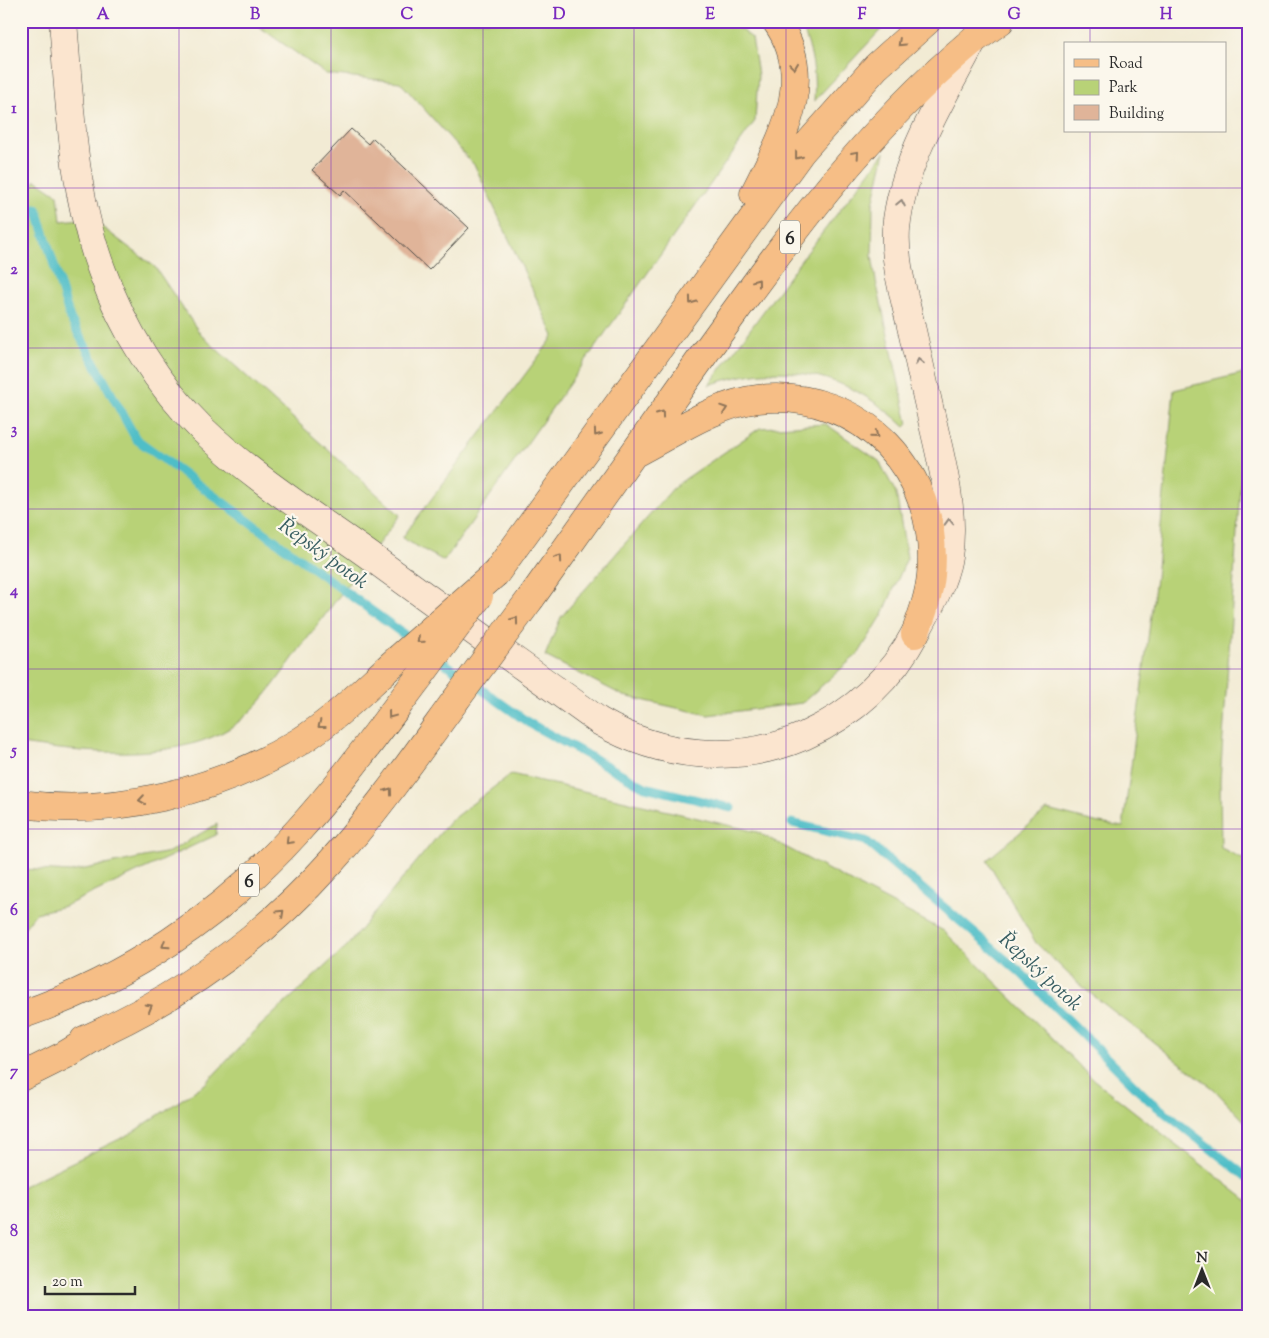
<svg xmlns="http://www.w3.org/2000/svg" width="1269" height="1338" font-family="'Sorts Mill Goudy',serif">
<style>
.green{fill:#b8d277;stroke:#727e51}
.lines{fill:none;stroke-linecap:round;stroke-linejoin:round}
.stream{stroke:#50bec7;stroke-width:9}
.building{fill:#e0b499}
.secondary-casing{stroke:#494844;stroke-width:29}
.primary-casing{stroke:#494844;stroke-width:29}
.trunk-casing{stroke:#494844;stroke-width:29}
.motorway-casing{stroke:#494844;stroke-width:29}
.secondary{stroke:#fbe5cf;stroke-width:28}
.primary{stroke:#f6be86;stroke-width:28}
.trunk{stroke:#f6be86;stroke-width:28}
.motorway{stroke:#f6be86;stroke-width:28}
.trunk-bridge-casing{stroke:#494844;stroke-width:29;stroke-linecap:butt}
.motorway-bridge-casing{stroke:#494844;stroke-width:29;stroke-linecap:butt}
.trunk-bridge{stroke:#f6be86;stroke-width:28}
.motorway-bridge{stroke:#f6be86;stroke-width:28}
.oneway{stroke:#907458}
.oneway2{stroke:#93887d}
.grid{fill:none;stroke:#7b2cbf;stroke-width:1;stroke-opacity:0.55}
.labels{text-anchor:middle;stroke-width:4.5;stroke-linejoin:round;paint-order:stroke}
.shield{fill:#fbf7ec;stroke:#696865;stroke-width:1}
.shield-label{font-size:19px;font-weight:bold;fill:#2b2b2b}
.water-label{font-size:21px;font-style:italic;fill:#385e62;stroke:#fbf7ec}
.neatline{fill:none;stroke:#7b2cbf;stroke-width:2}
.grid-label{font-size:16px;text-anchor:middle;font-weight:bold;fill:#7b2cbf}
</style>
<rect width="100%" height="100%" fill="#fbf7ec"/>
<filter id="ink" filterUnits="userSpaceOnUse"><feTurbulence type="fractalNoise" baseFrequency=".02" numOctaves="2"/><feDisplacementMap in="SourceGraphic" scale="10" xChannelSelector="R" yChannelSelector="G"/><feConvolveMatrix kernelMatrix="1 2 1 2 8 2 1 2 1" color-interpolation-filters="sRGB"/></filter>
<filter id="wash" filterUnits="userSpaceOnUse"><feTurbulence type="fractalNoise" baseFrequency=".0096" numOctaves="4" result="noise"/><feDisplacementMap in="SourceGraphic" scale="20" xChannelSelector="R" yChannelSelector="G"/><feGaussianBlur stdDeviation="1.12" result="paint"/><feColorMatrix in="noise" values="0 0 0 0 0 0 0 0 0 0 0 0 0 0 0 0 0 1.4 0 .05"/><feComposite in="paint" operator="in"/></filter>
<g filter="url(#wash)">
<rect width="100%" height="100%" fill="#f2ebd4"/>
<!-- green -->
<path class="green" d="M251,21H729L752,38L758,75L755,121L444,561L402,538L554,336L475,166L400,82L326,74Z
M799,21H889L814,101C816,72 812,47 799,21Z
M885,152L873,204L872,256L876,281L908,424L905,427C847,372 785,359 709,385L799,263Z
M36,180L58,195L61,221L90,218L155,267L201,335L400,515C368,558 336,600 304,643C281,673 259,713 223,732C168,761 81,753 21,744V194H27Z
M1248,372L1220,781L1221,848L1248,861V1125L1214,1089L1081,986L1036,943L987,860L1047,810L1099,823L1123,827L1156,578L1174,390Z
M826,424L879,461L896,493L907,558L883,614L859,653L802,703L708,715L624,696L545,656L561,617L675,486L760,428Z
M511,774L757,832L944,931L1094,1080L1248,1201V1317H21V1187L130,1134L205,1084L257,1029L347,946L451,820Z
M217,824L216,835L65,906L36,913L21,932V869L70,872L169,852Z"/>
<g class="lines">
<!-- stream -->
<path class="stream" d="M21,209H37L70,318L136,439L413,641
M436,657L529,723L645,787L731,808
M792,823L866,841L1020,972L1150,1101L1248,1178"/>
</g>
<g id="blocks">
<!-- building -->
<path class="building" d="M351,129L368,144L373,138L469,228L429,270L344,190L340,195L312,170Z"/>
</g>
</g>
<g filter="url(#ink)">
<use href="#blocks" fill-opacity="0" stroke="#494844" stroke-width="1"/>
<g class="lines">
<defs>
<path id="secondary" d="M63,21C70,105 72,192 102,271C123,329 158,386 202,429C253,478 316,517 374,559C449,614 524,667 599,721C661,758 737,765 804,736C853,714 892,678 917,630C930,607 943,583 948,557C955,513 943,467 933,424C925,390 918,356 910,322C903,292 894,261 896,229C902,162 941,101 972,42"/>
<path id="primary" d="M972,41L1000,21"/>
<path id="trunk" d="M754,194C781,139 818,80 776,21
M637,452C672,434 718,403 758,399C862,388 941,473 931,575C929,596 922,615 915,634
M496,573L801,152L876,67L927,21
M531,598C590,514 650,430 710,346C790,235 866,130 972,41
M21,1015C127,979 221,916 296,833C341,784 380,729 420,676
M84,1040C177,999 262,939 330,863C376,812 415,756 455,701"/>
<path id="motorway" d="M21,804C115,817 219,791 299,742C335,720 366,687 398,659
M21,1077L65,1055L106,1030"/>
</defs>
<!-- secondary casing -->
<use href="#secondary" class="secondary-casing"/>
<!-- primary casing -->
<use href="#primary" class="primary-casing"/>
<!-- trunk casing -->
<use href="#trunk" class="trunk-casing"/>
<!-- motorway casing -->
<use href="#motorway" class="motorway-casing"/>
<!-- secondary -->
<use href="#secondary" class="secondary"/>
<!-- primary -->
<use href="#primary" class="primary"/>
<!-- trunk -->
<use href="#trunk" class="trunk"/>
<!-- motorway -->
<use href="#motorway" class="motorway"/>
<defs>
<path id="trunk-bridge" d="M420,676L479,596
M455,701L531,598"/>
<path id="motorway-bridge" d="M398,659L496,573"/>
</defs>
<!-- trunk-bridge casing -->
<use href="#trunk-bridge" class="trunk-bridge-casing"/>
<!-- motorway-bridge casing -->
<use href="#motorway-bridge" class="motorway-bridge-casing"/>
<!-- trunk-bridge -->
<use href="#trunk-bridge" class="trunk-bridge"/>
<!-- motorway-bridge -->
<use href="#motorway-bridge" class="motorway-bridge"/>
</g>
<!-- one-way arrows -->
<defs><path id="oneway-chevron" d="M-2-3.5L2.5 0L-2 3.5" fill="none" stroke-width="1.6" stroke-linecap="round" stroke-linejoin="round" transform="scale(1.25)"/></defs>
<g class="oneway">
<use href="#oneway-chevron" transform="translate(901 43) rotate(137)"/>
<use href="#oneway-chevron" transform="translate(794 66) rotate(82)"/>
<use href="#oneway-chevron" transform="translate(856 154) rotate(-49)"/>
<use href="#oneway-chevron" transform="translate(798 156) rotate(128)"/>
<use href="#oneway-chevron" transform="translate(757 282) rotate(-53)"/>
<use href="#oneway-chevron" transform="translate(692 301) rotate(126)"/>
<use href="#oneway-chevron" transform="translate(724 409) rotate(-19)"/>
<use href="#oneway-chevron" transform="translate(661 414) rotate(-54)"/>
<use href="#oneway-chevron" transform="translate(597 433) rotate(126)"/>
<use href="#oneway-chevron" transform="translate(875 435) rotate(39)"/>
<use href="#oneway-chevron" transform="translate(559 558) rotate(-55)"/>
<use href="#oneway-chevron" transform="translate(515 620) rotate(-54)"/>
<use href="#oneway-chevron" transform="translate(420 640) rotate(139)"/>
<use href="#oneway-chevron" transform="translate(391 715) rotate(127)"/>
<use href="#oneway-chevron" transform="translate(321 725) rotate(143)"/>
<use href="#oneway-chevron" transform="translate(389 791) rotate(-54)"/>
<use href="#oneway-chevron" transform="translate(142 800) rotate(172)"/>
<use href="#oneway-chevron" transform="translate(289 841) rotate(134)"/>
<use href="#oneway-chevron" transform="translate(281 913) rotate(-43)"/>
<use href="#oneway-chevron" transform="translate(165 945) rotate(147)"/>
<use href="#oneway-chevron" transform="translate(149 1007) rotate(-30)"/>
</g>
<g class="oneway2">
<use href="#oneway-chevron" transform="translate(901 203) rotate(-78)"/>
<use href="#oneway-chevron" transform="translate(919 362) rotate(-103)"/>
<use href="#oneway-chevron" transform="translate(949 522) rotate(-92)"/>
</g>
</g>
<!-- grid -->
<path class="grid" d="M179,21V1317M331,21V1317M483,21V1317M634,21V1317M786,21V1317M938,21V1317M1090,21V44M1090,131V1317M21,188H1248M21,348H1248M21,509H1248M21,669H1248M21,829H1248M21,990H1248M21,1150H1248"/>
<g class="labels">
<!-- shield labels -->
<g class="shield">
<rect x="780" y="220.5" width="20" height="33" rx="4"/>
<rect x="239" y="863.5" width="20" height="33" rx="4"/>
</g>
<g class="shield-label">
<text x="790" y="244">6</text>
<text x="249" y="887">6</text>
</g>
<!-- water labels -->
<g class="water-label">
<text transform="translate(324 553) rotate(36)" y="7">Řepský potok</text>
<text transform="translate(1041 971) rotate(43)" y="7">Řepský potok</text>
</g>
</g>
<!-- margin -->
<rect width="1269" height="1338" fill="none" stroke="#fbf7ec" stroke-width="55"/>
<!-- legend -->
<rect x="1064" y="42" width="162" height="90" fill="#fbf7ec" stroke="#a8a59f"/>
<rect x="1074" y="59" width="25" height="8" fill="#f6be86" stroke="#a8a59f"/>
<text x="1109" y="68" font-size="15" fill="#2b2b2b">Road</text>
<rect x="1074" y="80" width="25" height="15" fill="#b8d277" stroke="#a8a59f"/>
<text x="1109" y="92" font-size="15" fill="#2b2b2b">Park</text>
<rect x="1074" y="105" width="25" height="15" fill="#e0b499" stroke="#a8a59f"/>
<text x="1109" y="118" font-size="15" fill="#2b2b2b">Building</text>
<!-- north arrow -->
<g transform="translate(1202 1270)" stroke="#fbf7ec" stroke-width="4" paint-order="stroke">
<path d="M0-4L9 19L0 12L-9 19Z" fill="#2b2b2b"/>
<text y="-8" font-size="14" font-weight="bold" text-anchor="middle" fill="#2b2b2b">N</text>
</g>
<!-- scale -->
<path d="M45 1286v8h90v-8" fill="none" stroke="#2b2b2b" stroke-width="2.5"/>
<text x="52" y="1286" font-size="15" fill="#2b2b2b" stroke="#fbf7ec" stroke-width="4" paint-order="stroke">20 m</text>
<rect x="28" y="28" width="1214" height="1282" class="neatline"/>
<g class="grid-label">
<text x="103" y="19">A</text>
<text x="255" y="19">B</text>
<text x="407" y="19">C</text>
<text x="559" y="19">D</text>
<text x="710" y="19">E</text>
<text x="862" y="19">F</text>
<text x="1014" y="19">G</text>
<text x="1166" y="19">H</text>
<text x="14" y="113">1</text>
<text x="14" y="274">2</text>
<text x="14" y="434">3</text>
<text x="14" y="595">4</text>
<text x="14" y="755">5</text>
<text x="14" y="915">6</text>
<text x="14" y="1076">7</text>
<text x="14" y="1236">8</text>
</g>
</svg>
